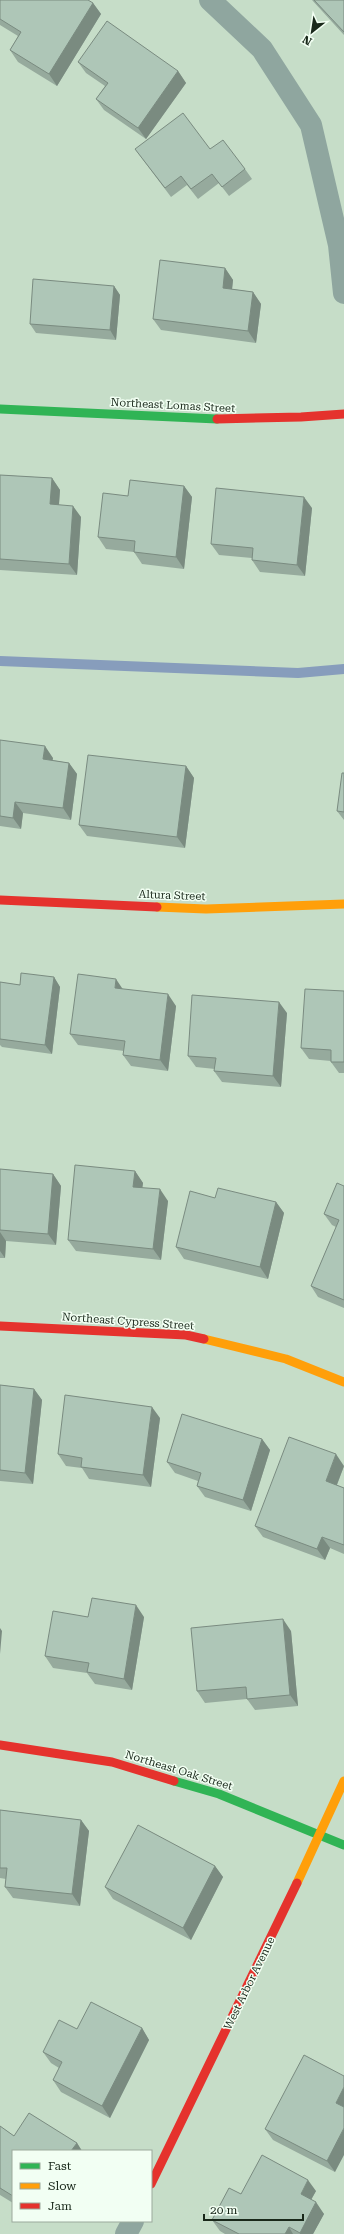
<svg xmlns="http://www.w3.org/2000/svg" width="344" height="2234" font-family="'Roboto Serif',serif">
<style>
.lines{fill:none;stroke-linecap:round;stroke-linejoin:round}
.stream{stroke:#879dbc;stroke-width:10}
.street{stroke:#8fa69f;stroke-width:22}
.fast{stroke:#30b455;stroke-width:9}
.slow{stroke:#ff9f0a;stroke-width:9}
.jam{stroke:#e5322d;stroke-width:9}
.wall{fill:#96aa9d}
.shaded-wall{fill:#7a8b80}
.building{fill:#aec6b7;stroke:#7a8b80}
.labels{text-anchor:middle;stroke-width:3;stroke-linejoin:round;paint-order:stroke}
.street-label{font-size:11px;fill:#19281a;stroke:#f2fff3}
</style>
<rect width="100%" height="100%" fill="#c6ddc8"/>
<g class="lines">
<!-- stream -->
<path class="stream" d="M0,661L298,673L344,669"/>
<!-- street -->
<path class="street" d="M210,0L262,49L311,125L339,245L344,293
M126,2234L133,2221"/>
<!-- fast -->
<path class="fast" d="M0,409L217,419
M174,1781L219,1794L344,1845"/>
<!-- slow -->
<path class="slow" d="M157,907L206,909L344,904
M204,1339L286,1359L344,1382
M297,1883L344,1781"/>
<!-- jam -->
<path class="jam" d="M217,419L301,417L344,414
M0,900L157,907
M0,1326L186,1335L204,1339
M0,1745L112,1762L174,1781
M151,2184L297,1883"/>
</g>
<!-- wall -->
<path class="wall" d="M0,0L93,3L101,14L57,86L18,62L10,50L18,36L0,25Z
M312,0H344V35Z
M78,62L178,71L186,83L146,139L104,110L96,99L105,86L86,73Z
M135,149H210L245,169L252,179L229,196L219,183L198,199L187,185L171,197Z
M225,268L233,280L232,289L253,292L261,304L256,343L161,330L153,319Z
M114,286L120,295L116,340L36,333L30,324Z
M0,475L52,478L60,490L59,505L81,517L77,575L0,570Z
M184,486L192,497L184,569L142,564L134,552L106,549L98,537L128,496Z
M312,508L305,576L260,572L252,560V558L219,555L211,544Z
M0,740L53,758L52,760L69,763L77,774L71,820L23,813L21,829L0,826Z
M186,766L194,778L185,848L87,836L79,825Z
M344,773V820L337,811Z
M54,977L60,987L52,1054L2,1047L0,1045V982L20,985Z
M123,989L176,1006L168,1071L131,1066L123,1055L124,1051L78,1045L70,1034Z
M344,991V1073H339L331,1062V1061L309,1059L301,1048Z
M287,1013L281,1087L222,1082L214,1071L215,1069L196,1067L188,1056Z
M0,1169L53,1174L61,1186L56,1245L6,1241L5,1258H0Z
M135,1171L143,1183L142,1188L168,1201L161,1260L76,1251L68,1240Z
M344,1186V1308L318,1297L311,1286L336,1227L332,1225L324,1214Z
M215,1198L276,1202L284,1213L268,1279L184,1259L176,1247Z
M0,1385L34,1389L42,1400L33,1484L0,1481Z
M160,1418L151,1487L89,1479L82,1468L66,1466L58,1454Z
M262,1439L270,1450L251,1511L205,1497L197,1486L198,1481L175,1473L167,1462Z
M344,1466L337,1485L344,1488V1554L330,1548L325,1560L263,1537L255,1526Z
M88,1617H144L132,1690L95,1684L87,1673L53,1668L45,1656Z
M291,1631L298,1706L255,1710L247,1699L205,1703L197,1691Z
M0,1810L81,1820L89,1831L80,1906L13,1898L5,1887L6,1879L0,1878Z
M215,1866L223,1877L191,1940L113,1899L105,1887Z
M142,2028L149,2040L110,2118L61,2092L53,2080L59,2068L51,2063L43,2052L77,2029Z
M344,2076L335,2172L273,2140L265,2129Z
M0,2126L14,2136L77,2143L82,2151H13V2203L0,2195Z
M316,2191L311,2200L324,2214L313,2234H225L220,2231L212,2220L241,2194Z"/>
<!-- shaded-wall -->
<path class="shaded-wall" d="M93,3L101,14L57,86L49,74Z
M178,71L186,83L146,139L138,128Z
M225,268L233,280L231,299L223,288Z
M114,286L120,295L116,340L110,330Z
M253,292L261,304L256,343L248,331Z
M52,478L60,490L58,516L50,504Z
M184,486L192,497L184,569L176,557Z
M304,497L312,508L305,576L297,565Z
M73,506L81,517L77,575L69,564Z
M45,746L53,758L51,770L43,759Z
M69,763L77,774L71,820L63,808Z
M186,766L194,778L185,848L177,837Z
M15,802L23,813L21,829L13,818Z
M54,977L60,987L52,1054L45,1045Z
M116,979L124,991L115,988Z
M168,994L176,1006L168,1071L160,1060Z
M279,1002L287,1013L281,1087L273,1076Z
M135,1171L143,1183L141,1198L133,1187Z
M53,1174L61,1186L56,1245L48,1234Z
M160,1189L168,1201L161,1260L153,1249Z
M276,1202L284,1213L268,1279L260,1267Z
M0,1232L6,1241L5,1258L0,1251Z
M34,1389L42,1400L33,1484L25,1473Z
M152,1407L160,1418L151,1487L143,1475Z
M262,1439L270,1450L251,1511L243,1500Z
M336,1454L344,1466L334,1492L326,1481Z
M322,1537L330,1548L325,1560L317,1549Z
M136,1605L144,1617L132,1690L124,1679Z
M283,1619L291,1631L298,1706L290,1695Z
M0,1628L2,1631L0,1654Z
M81,1820L89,1831L80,1906L72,1894Z
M215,1866L223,1877L191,1940L183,1928Z
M142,2028L149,2040L110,2118L102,2106Z
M344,2087V2114L336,2103Z
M344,2128V2155L335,2172L327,2161Z
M77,2143L82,2151H71Z
M308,2180L316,2191L308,2205L301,2194Z
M316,2202L324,2214L313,2234H300V2233Z
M289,2227L293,2234H285Z"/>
<!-- building -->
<path class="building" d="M0,0H88L93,3L49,74L10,50L21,32L0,19Z
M314,0H344V32Z
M107,21L178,71L138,128L96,99L108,83L78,62Z
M183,113L210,149L223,140L245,169L222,187L212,174L191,189L181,176L165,188L135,149Z
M160,260L225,268L223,288L253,292L248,331L153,319Z
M33,279L114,286L110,330L30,324Z
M0,475L52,478L50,504L73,506L69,564L0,559Z
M130,480L184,486L176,557L134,552L135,541L98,537L103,493L128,496Z
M216,488L304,497L297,565L252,560L253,548L211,544Z
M0,740L45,746L43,759L69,763L63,808L15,802L13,818L0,816Z
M88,755L186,766L177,837L79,825Z
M342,773H344V812L337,811Z
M21,973L54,977L45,1045L0,1039V982L20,985Z
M78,974L116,979L115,988L168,994L160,1060L123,1055L125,1041L70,1034Z
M305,989L344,991V1062H331V1050L301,1048Z
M192,995L279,1002L273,1076L214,1071L216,1058L188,1056Z
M75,1165L135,1171L133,1187L160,1189L153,1249L68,1240Z
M0,1169L53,1174L48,1234L0,1230Z
M337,1183L344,1186V1300L311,1286L339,1220L324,1214Z
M218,1188L276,1202L260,1267L176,1247L190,1191L215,1198Z
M0,1385L34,1389L25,1473L0,1470Z
M65,1395L152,1407L143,1475L81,1467L82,1458L58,1454Z
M182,1414L262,1439L243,1500L197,1486L201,1473L167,1462Z
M289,1437L336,1454L326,1481L344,1488V1545L322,1537L317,1549L255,1526Z
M92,1598L136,1605L124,1679L87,1672L89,1663L45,1656L53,1611L88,1617Z
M283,1619L290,1695L247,1699L246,1687L197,1691L191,1628Z
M0,1810L81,1820L72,1894L5,1887L7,1868H0Z
M138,1825L215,1866L183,1928L105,1887Z
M91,2002L142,2028L102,2106L53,2080L62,2062L43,2052L59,2020L77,2029Z
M304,2055L344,2076V2087L336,2103L344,2107V2128L327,2161L265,2129Z
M29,2113L77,2143L71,2151H13V2196L0,2188V2126L14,2136Z
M262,2155L308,2180L301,2194L316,2202L300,2233L289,2227L285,2234H239L212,2220L229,2188L241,2194Z"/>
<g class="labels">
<!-- street labels -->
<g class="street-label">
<text transform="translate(173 405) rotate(3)" y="4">Northeast Lomas Street</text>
<text transform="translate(172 895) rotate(2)" y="4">Altura Street</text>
<text transform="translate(128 1321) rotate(4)" y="4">Northeast Cypress Street</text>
<text transform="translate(179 1770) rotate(17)" y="4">Northeast Oak Street</text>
<text transform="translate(249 1983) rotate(-64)" y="4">West Arbor Avenue</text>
</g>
</g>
<!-- legend -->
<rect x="12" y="2150" width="140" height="72" fill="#f2fff3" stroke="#9ba99c"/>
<rect x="20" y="2163" width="20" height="6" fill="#30b455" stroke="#9ba99c"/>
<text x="48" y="2170" font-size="12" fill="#19281a">Fast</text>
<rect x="20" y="2183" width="20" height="6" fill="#ff9f0a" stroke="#9ba99c"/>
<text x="48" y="2190" font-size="12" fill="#19281a">Slow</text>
<rect x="20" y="2203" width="20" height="6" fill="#e5322d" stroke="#9ba99c"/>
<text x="48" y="2210" font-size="12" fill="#19281a">Jam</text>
<!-- north arrow -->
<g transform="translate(312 32) rotate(210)" stroke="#f2fff3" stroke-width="3" paint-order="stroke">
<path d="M0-3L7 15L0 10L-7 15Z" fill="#19281a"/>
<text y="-6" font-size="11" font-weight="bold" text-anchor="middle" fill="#19281a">N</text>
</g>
<!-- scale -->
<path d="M204 2214v6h99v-6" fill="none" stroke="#19281a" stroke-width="2"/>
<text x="210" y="2214" font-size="12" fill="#19281a" stroke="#f2fff3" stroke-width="3" paint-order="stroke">20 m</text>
</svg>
